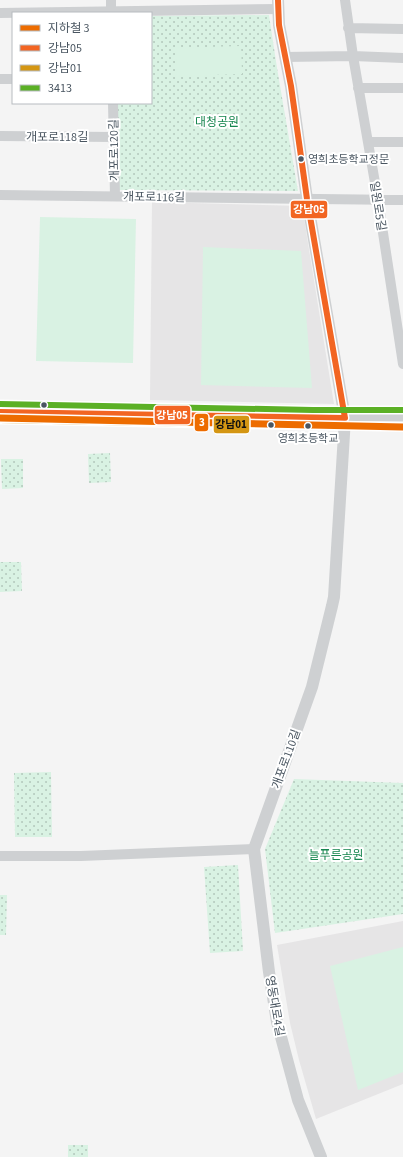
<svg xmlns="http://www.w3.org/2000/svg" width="403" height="1157" font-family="'Source Sans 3','Noto Sans KR',sans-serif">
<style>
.education{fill:#e6e5e6}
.park{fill:url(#park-dots)}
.pitch{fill:#d9f2e3}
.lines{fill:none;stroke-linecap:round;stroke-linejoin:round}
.minor{stroke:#ced0d2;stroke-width:10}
.tertiary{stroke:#ced0d2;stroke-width:12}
.bus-1-casing{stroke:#fff;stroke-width:9}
.bus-2-casing{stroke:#fff;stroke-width:9}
.bus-3-casing{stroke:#fff;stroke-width:9}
.bus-1{stroke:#f26522;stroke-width:6}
.bus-2{stroke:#d49613;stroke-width:6}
.bus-3{stroke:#5bb025;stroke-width:6}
.metro-1-casing{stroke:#fff;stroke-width:10}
.metro-1{stroke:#ed6c00;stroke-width:7}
.bus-dot{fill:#4a5661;stroke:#fff;stroke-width:1.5}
.labels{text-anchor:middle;stroke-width:4;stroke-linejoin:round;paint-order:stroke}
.bus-label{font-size:11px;fill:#4a5661;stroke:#fff;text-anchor:start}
.park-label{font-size:12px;fill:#17864f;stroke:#fff}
.street-label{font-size:12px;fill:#4a5661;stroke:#fff}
.line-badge{stroke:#fff;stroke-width:1.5}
.badge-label{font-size:11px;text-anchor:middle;font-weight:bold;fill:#fff}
.pale-badge-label{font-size:11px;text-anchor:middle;font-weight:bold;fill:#111}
</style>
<defs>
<pattern id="park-dots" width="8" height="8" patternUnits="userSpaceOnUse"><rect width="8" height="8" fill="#d9f2e3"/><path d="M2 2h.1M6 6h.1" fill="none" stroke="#b2c7bb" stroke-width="1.8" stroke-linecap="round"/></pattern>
</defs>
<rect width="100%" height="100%" fill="#f4f4f4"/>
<!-- education -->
<path class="education" d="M152,202L302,206L334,404L150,400Z
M403,921V1084L316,1119L299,1060L290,1023L277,945Z"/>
<!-- park -->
<path class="park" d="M269,15L277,68L298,191L119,190L117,103H151V16Z
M110,453L111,482L89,483L88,454Z
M1,459H23V488L2,489Z
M0,562H21L22,591L0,592Z
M51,772L52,837H15L14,773Z
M294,779L403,783V914L275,933L265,849Z
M238,865L243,951L210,953L204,867Z
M0,895H7L6,935H0Z
M68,1145H88V1157H68Z"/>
<!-- pitch -->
<path class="pitch" d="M241,46L242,74L177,76L176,48Z
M40,217L136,219L133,363L36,361Z
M203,247L301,251L312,388L201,385Z
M403,947V1072L358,1090L330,966Z"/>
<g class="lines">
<!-- minor -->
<path class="minor" d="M345,0L353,56L378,200L403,364
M0,13L279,9
M111,13V0
M348,28L403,29
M285,57L353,56L403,58
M0,79H13
M358,88H403
M113,103L115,196
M0,136L114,137
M368,142H403
M0,195L403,200
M0,856H81L254,849"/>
<!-- tertiary -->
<path class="tertiary" d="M278,0L279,25L291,86L307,199L345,418L334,597L332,606L312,687L254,849L269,972L277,1022L298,1100L321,1157
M0,412L313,418H403"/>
<defs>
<path id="bus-1" d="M278,0L279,25L291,86L307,199L345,418
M0,412L345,418"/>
<path id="bus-2" d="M0,420L313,426H403"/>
<path id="bus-3" d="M0,404L313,410H403"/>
</defs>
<!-- bus-1 casing -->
<use href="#bus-1" class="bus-1-casing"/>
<!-- bus-2 casing -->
<use href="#bus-2" class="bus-2-casing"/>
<!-- bus-3 casing -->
<use href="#bus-3" class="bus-3-casing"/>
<!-- bus-1 -->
<use href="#bus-1" class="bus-1"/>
<!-- bus-2 -->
<use href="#bus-2" class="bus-2"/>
<!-- bus-3 -->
<use href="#bus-3" class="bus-3"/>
<defs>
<path id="metro-1" d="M0,418L403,427"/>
</defs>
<!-- metro-1 casing -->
<use href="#metro-1" class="metro-1-casing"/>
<!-- metro-1 -->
<use href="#metro-1" class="metro-1"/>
</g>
<!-- markers -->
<g class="bus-dot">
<circle cx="301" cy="159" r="3.5"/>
<circle cx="44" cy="405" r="3.5"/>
<circle cx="271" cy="425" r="3.5"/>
<circle cx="308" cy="426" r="3.5"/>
</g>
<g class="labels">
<!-- bus labels -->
<g class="bus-label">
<text x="308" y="163">영희초등학교정문</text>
<text x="308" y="442" text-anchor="middle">영희초등학교</text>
</g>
<!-- park labels -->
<g class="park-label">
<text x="217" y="126">대청공원</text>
<text x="336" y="859">늘푸른공원</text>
</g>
<!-- street labels -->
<g class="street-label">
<text x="57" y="141">개포로118길</text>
<text transform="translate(114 150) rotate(-91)" y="4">개포로120길</text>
<text transform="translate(154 197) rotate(1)" y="4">개포로116길</text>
<text transform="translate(378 206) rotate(81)" y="4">일원로5길</text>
<text transform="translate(286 759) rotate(-70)" y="4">개포로110길</text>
<text transform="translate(275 1006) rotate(80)" y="4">영동대로4길</text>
</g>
</g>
<g class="line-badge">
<rect x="290" y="200" width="38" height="19" rx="4" fill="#f26522"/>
<rect x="154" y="405" width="37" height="20" rx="4" fill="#f26522"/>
<rect x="194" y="413" width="15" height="19" rx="4" fill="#ed6c00"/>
<rect x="213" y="415" width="37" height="19" rx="4" fill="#d49613"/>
</g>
<g class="badge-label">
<text x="309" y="213">강남05</text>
<text x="172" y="419">강남05</text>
<text x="202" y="426">3</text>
</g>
<g class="pale-badge-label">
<text x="231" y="428">강남01</text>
</g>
<!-- legend -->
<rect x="12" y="12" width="140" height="92" fill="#ffffff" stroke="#b7bbc0"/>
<rect x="20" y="25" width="20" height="6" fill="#ed6c00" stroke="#b7bbc0"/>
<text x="48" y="32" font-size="12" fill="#4a5661">지하철 3</text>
<rect x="20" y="45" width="20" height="6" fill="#f26522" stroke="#b7bbc0"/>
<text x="48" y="52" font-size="12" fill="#4a5661">강남05</text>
<rect x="20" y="65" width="20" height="6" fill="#d49613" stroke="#b7bbc0"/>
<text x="48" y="72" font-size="12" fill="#4a5661">강남01</text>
<rect x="20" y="85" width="20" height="6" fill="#5bb025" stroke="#b7bbc0"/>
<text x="48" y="92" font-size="12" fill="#4a5661">3413</text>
</svg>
